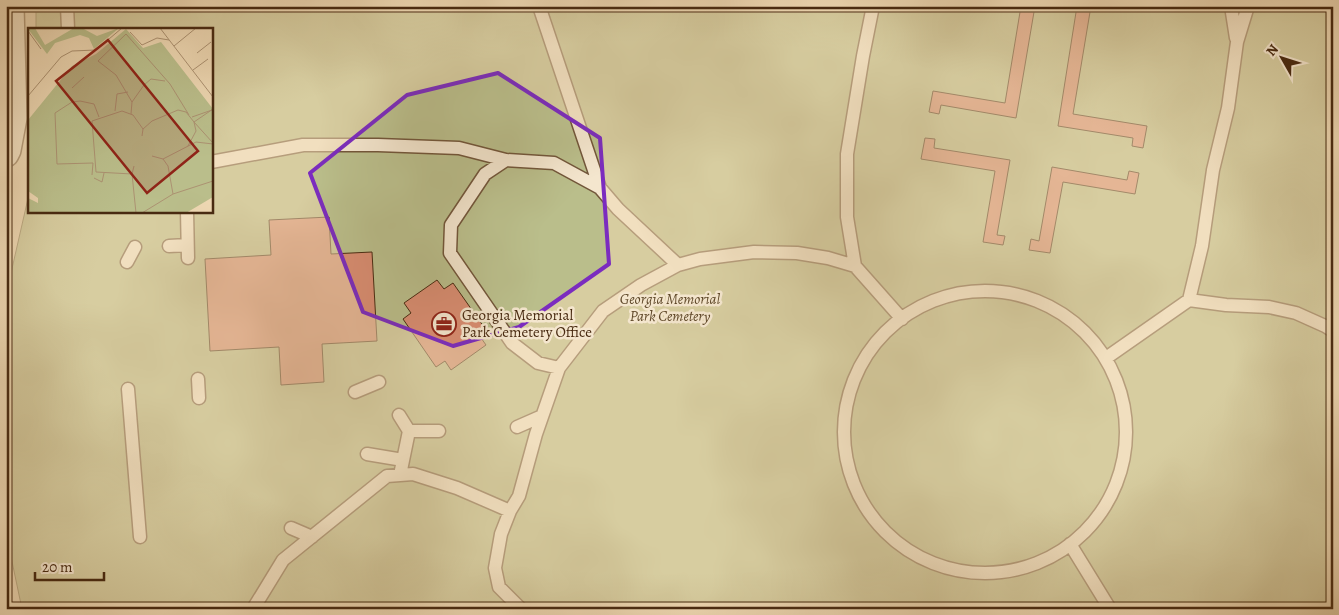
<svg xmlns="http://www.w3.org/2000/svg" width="1339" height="615" font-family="Alegreya,serif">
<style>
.green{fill:#babe8b;stroke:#81744e}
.building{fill:#d98d72;stroke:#482a11}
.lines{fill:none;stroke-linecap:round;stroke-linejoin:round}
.service-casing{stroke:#72563a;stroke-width:15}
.minor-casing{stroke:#72563a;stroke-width:28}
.service{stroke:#f4e6ce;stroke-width:12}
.minor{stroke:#f4e6ce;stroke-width:25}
.marked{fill:none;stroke:#7b2cbf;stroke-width:4;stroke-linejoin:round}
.labels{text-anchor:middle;stroke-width:5;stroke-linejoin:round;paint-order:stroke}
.park-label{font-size:15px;font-style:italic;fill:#5f4829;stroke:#f4e6ce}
.poi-label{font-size:15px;fill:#482a11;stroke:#f4e6ce;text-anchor:start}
.inset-road{fill:none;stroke:#ac9272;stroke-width:1}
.view{fill:#8f2418;fill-opacity:0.15;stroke:#8f2418;stroke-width:2.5}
.inset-edge{fill:none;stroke:#482a11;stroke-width:2.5}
</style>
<rect width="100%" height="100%" fill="#eed8b3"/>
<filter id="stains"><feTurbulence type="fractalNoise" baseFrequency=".004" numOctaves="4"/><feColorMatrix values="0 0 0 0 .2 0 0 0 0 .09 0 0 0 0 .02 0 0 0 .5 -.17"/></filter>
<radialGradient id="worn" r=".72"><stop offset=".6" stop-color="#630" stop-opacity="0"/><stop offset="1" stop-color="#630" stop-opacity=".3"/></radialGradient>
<!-- green -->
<path class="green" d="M36,6H1333V609H22L6,533V295L29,194V211H211V29H36Z"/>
<!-- building -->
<path class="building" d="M1021,6H1035L1016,118L941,105L939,114L929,112L933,91L1005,103Z
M1077,6H1091L1073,114L1147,126L1143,148L1132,146L1133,138L1058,126Z
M925,138L935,139L934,148L1010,160L997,235L1005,236L1003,245L983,242L995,171L921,159Z
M1052,167L1127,180L1129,171L1139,173L1135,194L1063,182L1050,253L1029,250L1031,239L1039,241Z
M329,217L331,254L372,252L377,341L322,344L324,382L281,385L279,347L210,351L205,259L271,255L269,220Z
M437,280L444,289L453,283L486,330L479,335L486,345L451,370L445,361L436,367L403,319L411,313L404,303Z"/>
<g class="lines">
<defs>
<path id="service" d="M67,6L68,29
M539,6L600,188L618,209L678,265
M873,6L863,56L847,154V217L855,266L902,319
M1231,6L1236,38
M506,160L485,174L451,225L450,253L512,343L538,363L559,368
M211,162L303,145H378L459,148L506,160L554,163L600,188
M187,211L188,258
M169,246L187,245
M127,262L135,247
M844 432a141 141 0 1 1 282 0a141 141 0 1 1-282 0Z
M1189,300L1202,246L1213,170L1228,108L1237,42L1248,6
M1106,358L1189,300L1226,305L1269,307L1296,313L1325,326L1333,331
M198,379L199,398
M128,389L140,537
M355,392L379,382
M399,415L409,431H439
M517,427L542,416
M367,454L403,460
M400,475L409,431
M291,528L312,537
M1070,544L1110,609
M253,609L283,560L387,476L413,474L457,488L510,511
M521,609L499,587L495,568L501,534L510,511L519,496L536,434L559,368L603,311L641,285L678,265L700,259L754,252L797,253L828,258L855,266"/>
<path id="minor" d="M6,154L8,150L14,118L11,6"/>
</defs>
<!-- service casing -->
<use href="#service" class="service-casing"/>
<!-- minor casing -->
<use href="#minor" class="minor-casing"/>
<!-- service -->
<use href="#service" class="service"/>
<!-- minor -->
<use href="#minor" class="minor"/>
</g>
<!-- marked area -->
<path d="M0 0H1339V615H0ZM498,73L600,138L609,264L519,327L453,346L363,312L310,173L407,95Z" fill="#eed8b3" fill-opacity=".55" fill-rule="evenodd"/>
<path class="marked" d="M498,73L600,138L609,264L519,327L453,346L363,312L310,173L407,95Z"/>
<!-- icons -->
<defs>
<symbol id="office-ring" viewBox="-11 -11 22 22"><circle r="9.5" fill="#f4e6ce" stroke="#8f2418" stroke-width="1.5"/><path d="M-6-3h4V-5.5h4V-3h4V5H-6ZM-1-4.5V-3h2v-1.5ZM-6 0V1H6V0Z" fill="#8f2418"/></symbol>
</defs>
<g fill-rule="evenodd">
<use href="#office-ring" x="430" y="310" width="28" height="28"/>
</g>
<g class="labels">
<!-- park labels -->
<g class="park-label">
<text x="670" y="304">Georgia Memorial<tspan x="670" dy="17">Park Cemetery</tspan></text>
</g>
<!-- poi labels -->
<g class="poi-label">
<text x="462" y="320">Georgia Memorial<tspan x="462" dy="17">Park Cemetery Office</tspan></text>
</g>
</g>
<!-- overview -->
<g transform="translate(28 28)">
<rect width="185" height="185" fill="#eed8b3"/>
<path d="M7,0L17,17L46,0H54L69,8L91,0L66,21L61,10L52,7L27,15L19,26L0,1ZM98,1L115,20L133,14L185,81V169L158,185H0V170L10,175V170L0,163V92L44,38L68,26Z" fill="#babe8b"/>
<path class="inset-road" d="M132,0L185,69M0,3L13,21M102,4L114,17L129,10L141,12M146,18L168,0M169,25L183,14M165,42L180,31M44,60L56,49M0,68L33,29L44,23L68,22L94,0M104,74L88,47L70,33L98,6L142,56L161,87M87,83L89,66L100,64M103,86L104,74L116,57L123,51L137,53M164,89L184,82M114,108L115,101L124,93L150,82L158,84L166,94L168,103L160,118M185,115L166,94L185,81M124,128L135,131L140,138L145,166M135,131L168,114L185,116M106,138L104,146L68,144L64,93L94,83L105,87L115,101M104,146L108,185M64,147L65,135L29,136L27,85L44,74L52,73L66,76L71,89M66,150L74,154L76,145M114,185L145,166L185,153"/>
<path class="view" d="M80,12L170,123L119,165L28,53Z"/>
<rect width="185" height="185" class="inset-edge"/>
</g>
<!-- margin -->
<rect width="1339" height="615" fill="none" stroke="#eed8b3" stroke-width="25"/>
<rect x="8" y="8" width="1324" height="600" fill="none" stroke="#482a11" stroke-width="2.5"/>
<rect x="12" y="12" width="1314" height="590" fill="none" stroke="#482a11"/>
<!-- north arrow -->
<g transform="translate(1282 58) rotate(309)" stroke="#f4e6ce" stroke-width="4" paint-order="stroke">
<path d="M0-4L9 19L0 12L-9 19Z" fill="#482a11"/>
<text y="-8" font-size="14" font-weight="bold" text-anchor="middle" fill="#482a11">N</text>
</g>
<!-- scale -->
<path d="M35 572v8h69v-8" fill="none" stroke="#482a11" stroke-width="2.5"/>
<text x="42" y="572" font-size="15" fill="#482a11" stroke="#f4e6ce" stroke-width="4" paint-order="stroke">20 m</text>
<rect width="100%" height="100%" filter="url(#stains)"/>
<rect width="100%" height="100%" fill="url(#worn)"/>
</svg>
